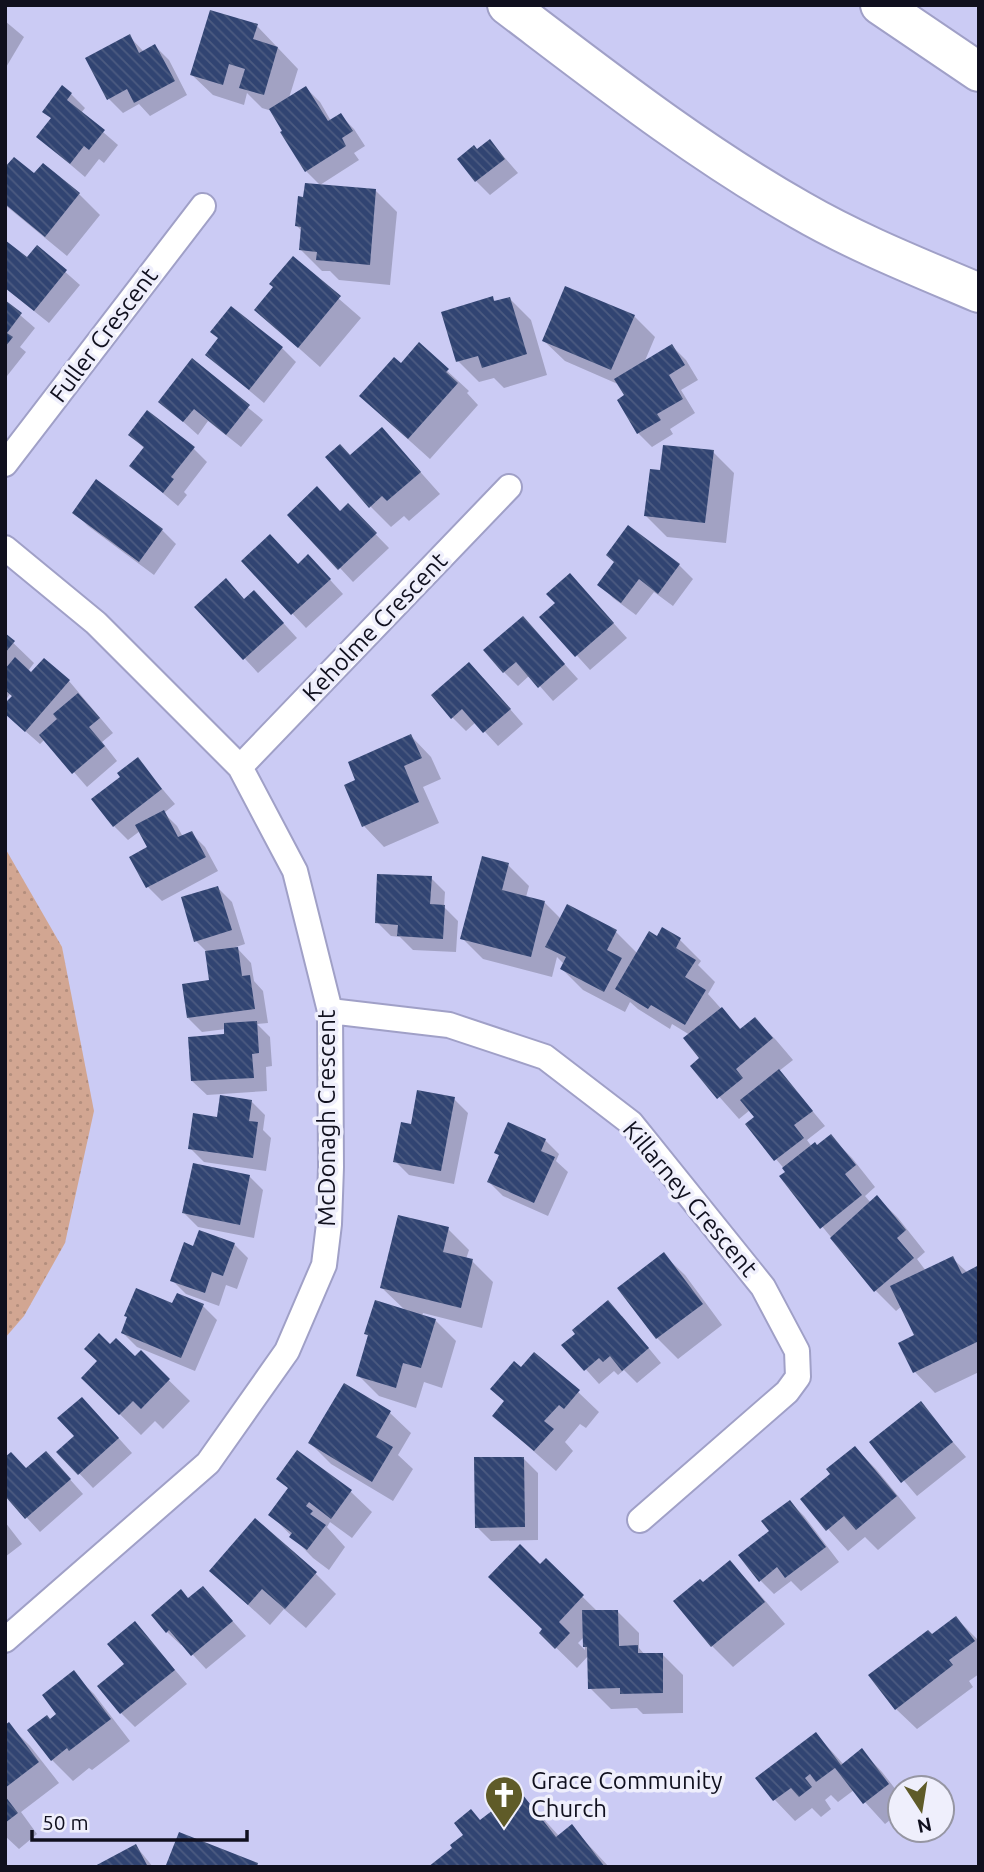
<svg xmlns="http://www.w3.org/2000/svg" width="984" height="1872" font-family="Ubuntu,sans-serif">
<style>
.green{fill:url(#green-dots)}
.shadow{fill:#0003;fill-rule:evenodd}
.building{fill:url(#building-back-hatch)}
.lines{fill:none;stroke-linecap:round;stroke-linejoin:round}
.minor-casing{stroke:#a0a0c7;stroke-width:28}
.motorway-casing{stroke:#a0a0c7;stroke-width:42}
.minor{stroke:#fff;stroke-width:24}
.motorway{stroke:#fff;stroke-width:38}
.labels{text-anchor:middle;stroke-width:7;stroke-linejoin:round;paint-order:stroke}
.street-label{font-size:24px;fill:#10101e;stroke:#efeffc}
.poi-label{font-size:24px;fill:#10101e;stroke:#efeffc;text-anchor:start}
</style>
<defs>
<pattern id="green-dots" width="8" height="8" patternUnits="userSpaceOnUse" patternTransform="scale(1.75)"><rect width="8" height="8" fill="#d2a692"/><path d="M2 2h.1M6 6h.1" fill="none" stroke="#b38e7d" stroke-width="1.8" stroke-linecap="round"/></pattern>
<pattern id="building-back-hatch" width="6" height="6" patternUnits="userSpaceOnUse" patternTransform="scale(1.75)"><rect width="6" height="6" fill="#314472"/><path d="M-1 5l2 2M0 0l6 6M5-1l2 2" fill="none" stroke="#4c5b81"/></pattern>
</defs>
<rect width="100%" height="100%" fill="#cbcbf4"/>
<!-- green -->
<path class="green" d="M5,848L62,947L94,1111L65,1243L24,1316L5,1338Z"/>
<!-- shadow -->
<path class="shadow" d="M5,21L24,37L5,69Z
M257,26L298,69L289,98L306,88L320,102L331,121L340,115L354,129L365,146L354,153L359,160L320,185L306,171L272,111L262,108L247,93L244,105L213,95L192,75Z
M129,36L144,52L155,46L169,60L187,95L150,116L139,104L123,113L109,99Z
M71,94L85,108L81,113L118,145L104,163L99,159L85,177L38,137L52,119L44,111Z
M490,141L518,173L490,195L476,181L478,151Z
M43,165L79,194L100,215L67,256L5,205V170L35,176Z
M376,191L397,212L390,285L339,280L330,271H322L301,250L303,232L297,226Z
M5,242L27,259L37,247L80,285L49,323L5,288Z
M293,259L361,318L320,367L256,310L275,287Z
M492,298L496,302L510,299L531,320L547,375L504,388L494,378L479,382L458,361Z
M5,302L35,328L20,347L26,352L7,376L5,375Z
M634,316L655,337L644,363L672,346L686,360L698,380L681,390L695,413L670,429L673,434L652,447L638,433L626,396L620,385L565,361L544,341Z
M220,339L282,348L296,362L264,403L207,355Z
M419,345L469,391L467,393L478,405L430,459L382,416L401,366Z
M192,361L263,420L241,447L208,421L198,435L160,401Z
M382,429L440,494L409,521L404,516L391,527L370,506L350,457Z
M130,435L193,448L207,462L184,492L187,495L178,506L131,466L145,449Z
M713,452L734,473L726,543L667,537L646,516L662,472Z
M96,481L162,530L176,544L154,575L88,526L74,512Z
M348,506L389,548L353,582L340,568L341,513Z
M243,561L298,566L322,571L343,594L306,628Z
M679,565L693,579L673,606L654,592L636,615L613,598L600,584Z
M570,575L627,638L590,670L542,617L557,604Z
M245,601L268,606L297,638L258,673L197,607Z
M523,618L578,679L553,701L530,675L518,686L504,672Z
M5,635L34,663L28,671L32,674L69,681L113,733L102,742L117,761L87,787L45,739L40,744L16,723L13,697L10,694L5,701Z
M483,678L523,724L498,746L476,722L466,731L452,717Z
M411,736L431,757L441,779L423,787L439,823L384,847L364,826L358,781Z
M137,759L175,804L164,813L177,826L183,837L191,833L205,847L218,871L162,901L148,887L132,857L149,848L140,831L128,840L114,826L122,778Z
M508,865L529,886L526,897L544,902L561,919L568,907L616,932L638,954L657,939L680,940L701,961L698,965L715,982L708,994L725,1013L742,1030L755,1019L776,1040L793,1060L779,1071L825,1126L807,1140L812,1147H817L831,1137L852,1158L875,1187L865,1196L871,1203L877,1197L898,1218L925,1252L917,1259L926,1271L952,1258L968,1273L979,1267V1372L935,1393L915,1372L901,1343L917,1336L902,1306L896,1311L875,1290L781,1177L787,1172L747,1125L756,1117L750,1110L739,1119L692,1066L702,1058L690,1035L672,1024L670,1029L638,1009L630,1002L625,1012L583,990L562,969L564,964L557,957L552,977L483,959L462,938Z
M431,878L445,892L444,907L458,921L456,952L413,950L400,937L391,936L377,922Z
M218,888L232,902L245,944L236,947L251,963L254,981L263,991L268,1023L257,1024L270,1037L272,1066L266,1067L267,1091L207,1095L192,1081L226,1036V1029L202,1032L188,1018L211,981L207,952L196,941Z
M454,1099L468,1113L454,1184L409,1175L395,1161L412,1126Z
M251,1101L265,1115L263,1130L271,1138L266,1171L204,1162L190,1148L218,1118Z
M545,1140L559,1154L556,1161L568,1172L548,1216L503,1196L489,1182L500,1156L496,1153Z
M249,1176L263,1190L254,1238L198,1227L184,1213Z
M448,1229L469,1250L466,1259L472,1261L493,1282L482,1328L423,1313L422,1316L435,1320L456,1341L442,1388L424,1382L416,1408L379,1396L358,1375L370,1337L366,1334L406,1311L382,1288Z
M234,1244L248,1258L237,1289L226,1285L219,1306L186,1294L172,1280L194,1248Z
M664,1255L685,1275L722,1325L678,1359L657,1338Z
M173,1306H203L217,1320L195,1371L137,1347L123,1333Z
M622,1316L661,1363L637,1383L624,1370L618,1375L614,1371L599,1384L564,1345Z
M110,1346L135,1359L141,1353L190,1401L163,1429L155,1421L141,1435L83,1378Z
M522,1369L578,1392L599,1412L586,1428L580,1424L565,1442L573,1451L556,1471L494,1416L506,1402Z
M344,1386L390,1413L411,1433L398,1455L413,1469L393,1501L331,1464L310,1443Z
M920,1404L966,1457L917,1496L871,1442Z
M96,1413L132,1453L93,1488L59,1452L76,1436Z
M855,1448L876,1469L916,1518L878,1550L865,1537L848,1551L802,1500L833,1474Z
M524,1459L538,1473V1540L491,1541L477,1527Z
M59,1467L83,1494L40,1532L5,1494L26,1470Z
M279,1479L351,1492L372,1512L352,1538L330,1522L327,1527L345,1547L329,1570L313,1558L271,1515L289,1489Z
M790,1502L804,1516L839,1562L801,1591L791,1581L774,1594L760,1580L772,1531Z
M5,1522L22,1544L5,1557Z
M546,1561L598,1612H618L639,1633V1648L645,1655L662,1654L683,1675V1713L643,1714L637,1708L611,1709L590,1688L589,1655L577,1668L541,1633L544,1630L540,1566ZM584,1637L585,1650L578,1643Z
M730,1562L750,1583L785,1624L733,1667L712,1646L703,1585Z
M211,1571L315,1573L336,1594L306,1628L284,1609L270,1625Z
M203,1588L246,1636L206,1669L183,1644L181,1645L167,1632L189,1600Z
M956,1618L979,1641V1674L969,1681L973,1687L917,1729L896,1709L932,1636Z
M135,1623L187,1684L135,1727L121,1713L126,1664Z
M73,1673L94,1694L130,1741L92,1770L89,1768L73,1781L52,1760L30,1731L59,1715Z
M9,1725L30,1746L59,1783L21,1812L37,1834L19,1849L5,1836V1728Z
M816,1734L844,1765L862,1751L882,1772L900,1795V1812L885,1824L854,1790L838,1802L831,1795L825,1800L831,1809L821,1817L812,1808L795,1821L775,1800L758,1778Z
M519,1792L559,1836L571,1826L609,1867H431Z
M136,1846L153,1867H97Z
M168,1865H257L259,1867H171Z"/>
<!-- building -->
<path class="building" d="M210,10L258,24L253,39L278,47L264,95L239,88L245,69L229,64L223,85L190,75Z
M130,34L139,53L155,44L175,81L134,103L127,89L107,100L85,58Z
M62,85L72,93L67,100L105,130L89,150L84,146L70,164L36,137L51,118L42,112Z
M306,86L328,121L341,113L353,131L342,138L346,146L305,172L280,132L282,131L269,109Z
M490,139L505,159L475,182L457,159L474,145L477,149Z
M14,157L34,173L43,163L80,193L45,237L5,204V167Z
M305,183L376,189L370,265L316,260L317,252L299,250L301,227L295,226L298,196L303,197Z
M5,240L27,257L37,245L67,270L34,311L5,288Z
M293,256L341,296L298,348L254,310L273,287L269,284Z
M565,286L635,315L611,370L542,341Z
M493,296L494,301L510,297L527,354L482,368L478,356L456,362L441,312Z
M5,300L22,313L7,333L13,337L5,347Z
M231,306L283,347L249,390L205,355L218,338L210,332Z
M419,342L449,369L446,372L458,383L408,439L359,396L394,357L401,363Z
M672,344L685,365L669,375L683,399L657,414L661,420L637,434L617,400L624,395L614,379Z
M192,358L250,405L226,435L194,409L183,422L158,402Z
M147,410L195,447L171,477L174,479L163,493L129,466L144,447L128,435Z
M382,427L421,472L387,501L382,496L369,508L325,457L340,444L350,455Z
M663,445L714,450L705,523L644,516L650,469L660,470Z
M96,479L163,529L139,562L72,513Z
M317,486L340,511L348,503L377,533L338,570L287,515Z
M628,525L680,564L658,594L639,579L621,603L597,585L614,562L606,555Z
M270,534L298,564L308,554L331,579L291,615L241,561Z
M570,573L614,623L575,657L539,617L555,603L546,594Z
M226,578L244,599L254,590L284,623L243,660L194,607Z
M523,616L565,664L538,688L516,662L503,673L483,650Z
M5,633L15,641L5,653Z
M15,657L31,672L44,658L70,680L25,732L5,714V703L12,696L5,690V669Z
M469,662L511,709L483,733L462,709L451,719L431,695Z
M78,693L100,718L89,727L105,746L72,774L39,735L57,719L53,714Z
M411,734L422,758L404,766L419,802L362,827L344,785L355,780L348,762Z
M138,757L162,789L113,827L91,799L120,777L117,773Z
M164,810L178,837L192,831L206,857L146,888L129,857L147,847L135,825Z
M482,856L509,863L502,890L545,901L531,957L460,939Z
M377,874L432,876L430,904L445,905L443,939L397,936L398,925L375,923Z
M218,886L232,930L194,942L181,897Z
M567,904L617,930L607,950L622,958L604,992L560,969L566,957L545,947Z
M662,927L681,938L676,948L696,960L685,977L706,990L685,1025L651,1005L648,1009L615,989L649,931L657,936Z
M238,947L242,976L250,975L255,1009L187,1018L182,984L209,980L205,951Z
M722,1007L740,1029L755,1017L773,1038L736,1069L743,1078L717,1099L690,1066L699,1058L683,1038Z
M257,1021L259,1053L252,1054L254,1078L191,1081L188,1037L224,1034V1023Z
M779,1069L813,1111L794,1125L804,1138L774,1161L745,1124L754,1117L740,1100Z
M417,1090L455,1097L441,1171L393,1162L401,1122L411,1124Z
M220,1095L252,1100L249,1121L258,1122L253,1158L188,1149L193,1113L217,1117Z
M508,1122L546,1139L541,1151L555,1157L534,1203L487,1182L499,1155L494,1153Z
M831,1134L856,1165L845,1174L862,1195L820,1229L779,1176L785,1172L782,1168L815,1142L817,1145Z
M193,1163L250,1175L240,1225L182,1213Z
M877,1195L906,1230L897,1238L914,1258L874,1292L830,1238Z
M398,1215L449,1227L443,1252L473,1259L461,1308L380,1288Z
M199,1230L235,1243L223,1276L212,1272L205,1293L170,1281L184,1242L193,1246Z
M664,1252L703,1304L656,1339L617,1288Z
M953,1256L962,1274L979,1265V1341L913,1373L898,1343L914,1335L890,1286Z
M136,1288L172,1303L177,1293L204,1304L181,1358L121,1333L127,1317L124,1316Z
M375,1300L436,1319L421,1368L403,1363L396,1388L356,1376L368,1335L364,1334Z
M608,1300L649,1348L622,1371L610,1356L603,1362L599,1358L584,1371L561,1345L575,1334L572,1330Z
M99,1333L110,1344L116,1338L135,1356L141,1350L170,1379L141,1409L133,1401L119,1415L81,1378L97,1361L84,1349Z
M534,1352L580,1390L564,1409L559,1405L544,1421L554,1429L534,1451L492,1416L504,1401L490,1389L514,1361L521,1367Z
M344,1383L391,1411L376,1437L393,1447L372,1482L308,1443Z
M82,1397L119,1438L78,1475L56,1452L74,1436L57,1418Z
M921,1401L953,1442L901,1483L869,1442Z
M855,1446L897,1496L856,1530L844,1516L826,1531L800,1499L830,1474L826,1469Z
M297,1450L352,1490L331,1519L309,1502L306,1506L313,1511L310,1514L326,1525L307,1550L289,1537L292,1533L268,1515L288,1488L276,1479Z
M46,1451L71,1479L25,1519L5,1496V1457L11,1452L26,1468Z
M474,1457H524L525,1527L475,1528Z
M790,1500L826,1547L785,1578L777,1567L759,1582L738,1555L769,1531L761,1521Z
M255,1518L317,1572L285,1609L262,1589L248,1605L209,1571Z
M520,1544L540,1564L546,1558L584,1595L559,1622L570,1633L555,1649L539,1633L542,1629L488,1577Z
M730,1560L765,1602L711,1647L673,1601L700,1579L703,1582Z
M203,1586L233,1621L191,1656L169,1630L166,1633L151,1615L181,1589L188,1598Z
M582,1610H618L619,1646L638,1645V1653H663V1693L620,1694V1688L588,1689L587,1647H583Z
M956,1616L975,1641L949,1660L953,1665L895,1710L868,1675L928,1630L932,1634Z
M135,1621L175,1670L120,1714L97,1686L124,1664L107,1644Z
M74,1670L111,1719L69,1751L67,1748L51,1761L27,1730L47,1715L50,1719L56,1714L42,1695Z
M9,1722L39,1762L5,1788V1725Z
M816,1732L841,1765L862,1748L889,1784L863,1804L835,1768L816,1782L810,1774L805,1778L812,1787L799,1797L791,1788L773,1801L755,1778Z
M519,1790L556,1837L572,1824L605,1867H428L452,1848L450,1845L463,1835L454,1823L471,1809L480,1820Z
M5,1796L18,1813L5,1823Z
M179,1832L258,1863L257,1867L166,1865Z
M136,1844L148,1867H93Z"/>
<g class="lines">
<defs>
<path id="minor" d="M5,464L203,206
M5,548L96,623L240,767L295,871L330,1011L331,1167L329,1224L324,1265L287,1351L208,1463L5,1640
M240,767L509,487
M330,1011L449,1025L545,1057L631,1123L763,1287L797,1351L798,1377L787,1392L640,1520"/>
<path id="motorway" d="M507,5C602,77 696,151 800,210C857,243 918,267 979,293
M880,5L979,72"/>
</defs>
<!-- minor casing -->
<use href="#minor" class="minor-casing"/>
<!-- motorway casing -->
<use href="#motorway" class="motorway-casing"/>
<!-- minor -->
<use href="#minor" class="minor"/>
<!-- motorway -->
<use href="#motorway" class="motorway"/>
</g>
<!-- icons -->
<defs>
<symbol id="church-pin" viewBox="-11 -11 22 30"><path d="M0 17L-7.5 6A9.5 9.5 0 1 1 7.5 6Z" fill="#5f5b28" stroke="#efeffc"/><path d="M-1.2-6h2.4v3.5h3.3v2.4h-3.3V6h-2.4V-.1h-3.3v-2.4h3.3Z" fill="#fff"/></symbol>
</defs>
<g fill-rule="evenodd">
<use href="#church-pin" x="482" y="1773" width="44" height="60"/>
</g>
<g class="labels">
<!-- street labels -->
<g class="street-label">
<text transform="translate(104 335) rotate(-53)" y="8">Fuller Crescent</text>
<text transform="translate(375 627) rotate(-46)" y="8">Keholme Crescent</text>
<text transform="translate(327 1118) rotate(-90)" y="8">McDonagh Crescent</text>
<text transform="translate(690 1199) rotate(50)" y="8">Killarney Crescent</text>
</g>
<!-- poi labels -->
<g class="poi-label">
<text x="531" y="1789">Grace Community<tspan x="531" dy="28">Church</tspan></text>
</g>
</g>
<!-- border -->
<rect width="984" height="1872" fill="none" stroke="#10101e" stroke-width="14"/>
<!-- north arrow -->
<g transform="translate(921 1809) rotate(168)"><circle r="33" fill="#efeffc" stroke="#9696a3" stroke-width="2"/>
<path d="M0-5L12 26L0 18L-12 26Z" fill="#5f5b28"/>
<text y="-10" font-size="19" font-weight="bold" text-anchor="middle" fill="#10101e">N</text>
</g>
<!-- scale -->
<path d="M32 1830v10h215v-10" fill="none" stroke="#10101e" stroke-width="3.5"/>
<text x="42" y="1830" font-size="21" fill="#10101e" stroke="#efeffc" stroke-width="5" paint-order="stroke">50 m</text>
</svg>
